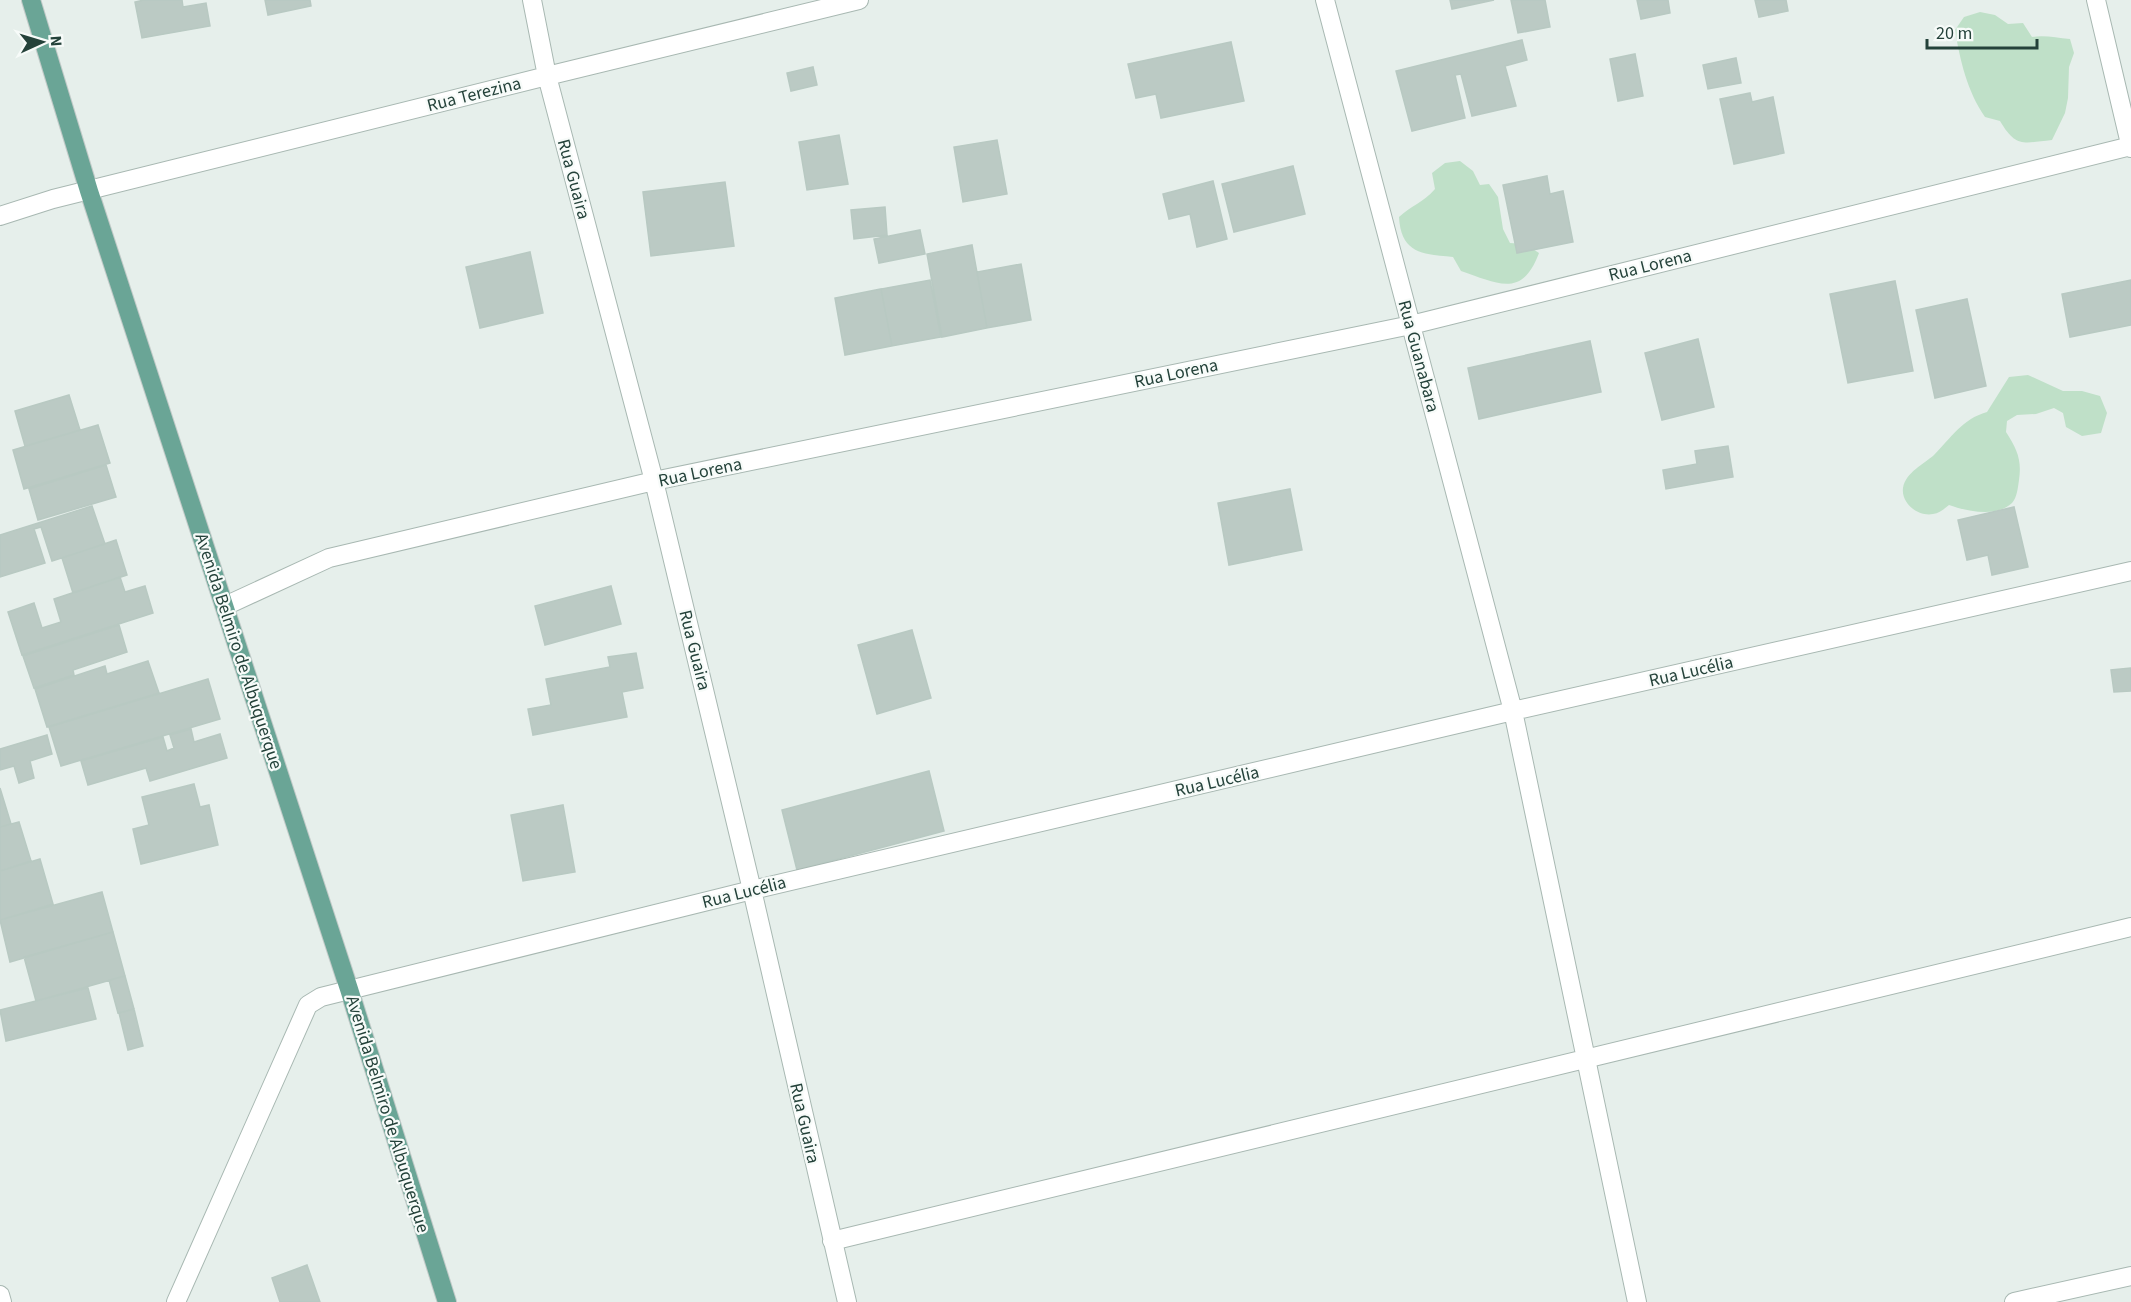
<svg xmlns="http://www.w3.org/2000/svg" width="2131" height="1302" font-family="'Source Sans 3',sans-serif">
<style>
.green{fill:#bfe0c8}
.building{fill:#bbcac4;stroke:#b8c9c2;stroke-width:1.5}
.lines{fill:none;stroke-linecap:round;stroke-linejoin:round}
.minor-casing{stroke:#a8b8b2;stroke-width:20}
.major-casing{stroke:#c2cac8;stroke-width:20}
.minor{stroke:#fff;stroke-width:18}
.major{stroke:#6aa596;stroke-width:18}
.labels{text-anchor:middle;stroke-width:4.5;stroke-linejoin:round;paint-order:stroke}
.street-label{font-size:18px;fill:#24423a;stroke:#f7fbf9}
</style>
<rect width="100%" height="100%" fill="#e6efeb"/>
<!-- green -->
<path class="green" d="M1980,12L1995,15L2008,24L2023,23L2032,37C2046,35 2056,38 2070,39L2074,53L2069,67L2068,98L2065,113L2052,140C2023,143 2016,148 2000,121L1985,117C1967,91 1960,60 1955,30L1964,17Z
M1460,161L1473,171L1480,185L1489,184L1498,197L1503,229L1510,243L1525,244L1539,253C1522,299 1497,283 1461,271L1453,257C1423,254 1401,254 1399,217C1412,205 1423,203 1435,189L1432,173L1445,163Z
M2028,375L2063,391H2082L2100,396L2107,413L2101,433L2082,436L2066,427L2063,413L2054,408L2036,414L2017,415L2007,421L2006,432C2017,449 2022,460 2019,480C2018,487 2017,498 2012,503C1996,518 1966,511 1949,505C1944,509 1940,513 1933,514C1918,517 1901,503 1903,488C1906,472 1924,464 1934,455C1951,438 1962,419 1987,412L2009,377Z"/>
<!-- building -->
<path class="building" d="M144,0H182L183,7L206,3L210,26L142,38L135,2Z
M265,0H310L311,6L268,15Z
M1450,0H1494L1452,9Z
M1511,0H1545L1550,27L1518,33Z
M1637,0H1668L1670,13L1641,19Z
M1755,0H1786L1788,11L1759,17Z
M1522,40L1527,60L1505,66L1516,106L1472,116L1461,74L1455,75L1465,118L1412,131L1396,71Z
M1231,42L1244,101L1161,118L1156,94L1136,98L1128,64Z
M1635,54L1643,96L1618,101L1610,59Z
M1736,58L1741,83L1708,89L1703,65Z
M813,67L817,85L791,91L787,73Z
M1750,93L1752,102L1773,97L1784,153L1734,164L1720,99Z
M839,135L848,184L807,190L799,142Z
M997,140L1007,194L963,202L954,147Z
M1293,166L1305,214L1234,232L1222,184Z
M1547,176L1550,194L1563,191L1573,242L1517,253L1503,185Z
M1213,181L1227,239L1197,247L1190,214L1169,219L1163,194Z
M725,182L734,246L651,256L643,192Z
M885,207L887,235L854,239L851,210Z
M920,230L925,254L879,263L874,239Z
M972,245L987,328L942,337L927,254Z
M530,252L543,313L480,328L466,267Z
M1021,264L1031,320L987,328L977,272Z
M930,280L941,337L892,346L881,289Z
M2131,280V325L2070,337L2062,294Z
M1895,281L1913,371L1848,383L1830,294Z
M881,289L892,346L845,355L835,298Z
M1967,299L1986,386L1935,398L1916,310Z
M1698,339L1714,407L1662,420L1645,353Z
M1590,341L1601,392L1479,419L1468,368Z
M69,395L80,430L25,446L15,411Z
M98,425L110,463L24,489L13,450Z
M1728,446L1733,477L1666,489L1663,470L1697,464L1695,451Z
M106,465L116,497L38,520L29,489Z
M1290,489L1302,550L1229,565L1218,503Z
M92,506L105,544L52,561L41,527L34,529L45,563L0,577V535Z
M2014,507L2028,567L1992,575L1988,555L1967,560L1958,520Z
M116,540L127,575L73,593L62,558Z
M120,577L125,592L145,586L153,613L22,655L8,612L34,603L42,628L61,622L54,599Z
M611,586L621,624L545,645L535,606Z
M119,625L127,652L73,670L74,675L34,688L23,656Z
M912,630L931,698L877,714L858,645Z
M636,653L643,688L622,692L627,717L533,735L528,709L551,705L546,679L610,667L608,657Z
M148,661L159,693L47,727L35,689L105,666L107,674Z
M2131,668V691L2114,692L2111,670Z
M208,679L220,719L61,766L49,727Z
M191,729L194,742L220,734L227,758L150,781L146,768L88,785L81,761L163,737L167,751L174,748L170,735Z
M47,735L52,754L30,761L34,778L19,783L14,766L0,770V749Z
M929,771L944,831L797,870L782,810Z
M194,784L200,807L209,805L218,845L141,864L133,829L149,825L142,797Z
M0,788L11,824L0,827Z
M563,805L575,872L523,881L511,815Z
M19,822L31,861L0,871V827Z
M40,859L53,904L0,920V871Z
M102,892L113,932L10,962L0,920Z
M113,932L125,976L36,1001L24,957Z
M125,976L134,1009L118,1013L109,980Z
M88,988L96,1019L6,1041L0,1010Z
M134,1009L143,1046L128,1050L119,1013Z
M307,1265L320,1302H280L272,1278Z"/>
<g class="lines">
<defs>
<path id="minor" d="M532,0L547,76L654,481L752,890L847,1302
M1325,0L1513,711L1637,1302
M2096,0L2131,148
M0,216L53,199L547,76L859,0
M225,606L329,558L654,481L1411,325L2131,146
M832,1241L2131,927
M0,1295L2,1302
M176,1302L308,1005L321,997L752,890L1513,711L2131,571
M2014,1302L2131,1276"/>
<path id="major" d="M31,0L89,191L349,989L447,1302"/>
</defs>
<!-- minor casing -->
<use href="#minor" class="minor-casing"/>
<!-- major casing -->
<use href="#major" class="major-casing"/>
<!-- minor -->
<use href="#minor" class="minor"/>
<!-- major -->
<use href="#major" class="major"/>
</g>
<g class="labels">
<!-- street labels -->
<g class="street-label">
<text transform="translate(474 94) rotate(-14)" y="6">Rua Terezina</text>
<text transform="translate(574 179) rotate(75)" y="6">Rua Guaira</text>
<text transform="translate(1650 265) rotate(-14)" y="6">Rua Lorena</text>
<text transform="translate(1419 356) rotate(75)" y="6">Rua Guanabara</text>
<text transform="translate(1176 373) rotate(-12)" y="6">Rua Lorena</text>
<text transform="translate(700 472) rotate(-12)" y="6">Rua Lorena</text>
<text transform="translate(695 650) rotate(76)" y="6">Rua Guaira</text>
<text transform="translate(239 651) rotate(72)" y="6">Avenida Belmiro de Albuquerque</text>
<text transform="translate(1691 671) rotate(-13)" y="6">Rua Lucélia</text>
<text transform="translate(1217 781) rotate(-13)" y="6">Rua Lucélia</text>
<text transform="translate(744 892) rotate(-14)" y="6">Rua Lucélia</text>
<text transform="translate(388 1114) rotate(73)" y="6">Avenida Belmiro de Albuquerque</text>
<text transform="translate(805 1123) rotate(77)" y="6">Rua Guaira</text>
</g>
</g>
<!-- north arrow -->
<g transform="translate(42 42) rotate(86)" stroke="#f7fbf9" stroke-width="4.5" paint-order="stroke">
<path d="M0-4.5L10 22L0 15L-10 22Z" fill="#24423a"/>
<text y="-9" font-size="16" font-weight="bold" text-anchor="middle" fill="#24423a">N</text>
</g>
<!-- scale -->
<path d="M1927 39v9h110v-9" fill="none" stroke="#24423a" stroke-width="3"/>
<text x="1936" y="39" font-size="18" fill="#24423a" stroke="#f7fbf9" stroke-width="4.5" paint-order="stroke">20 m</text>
</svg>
